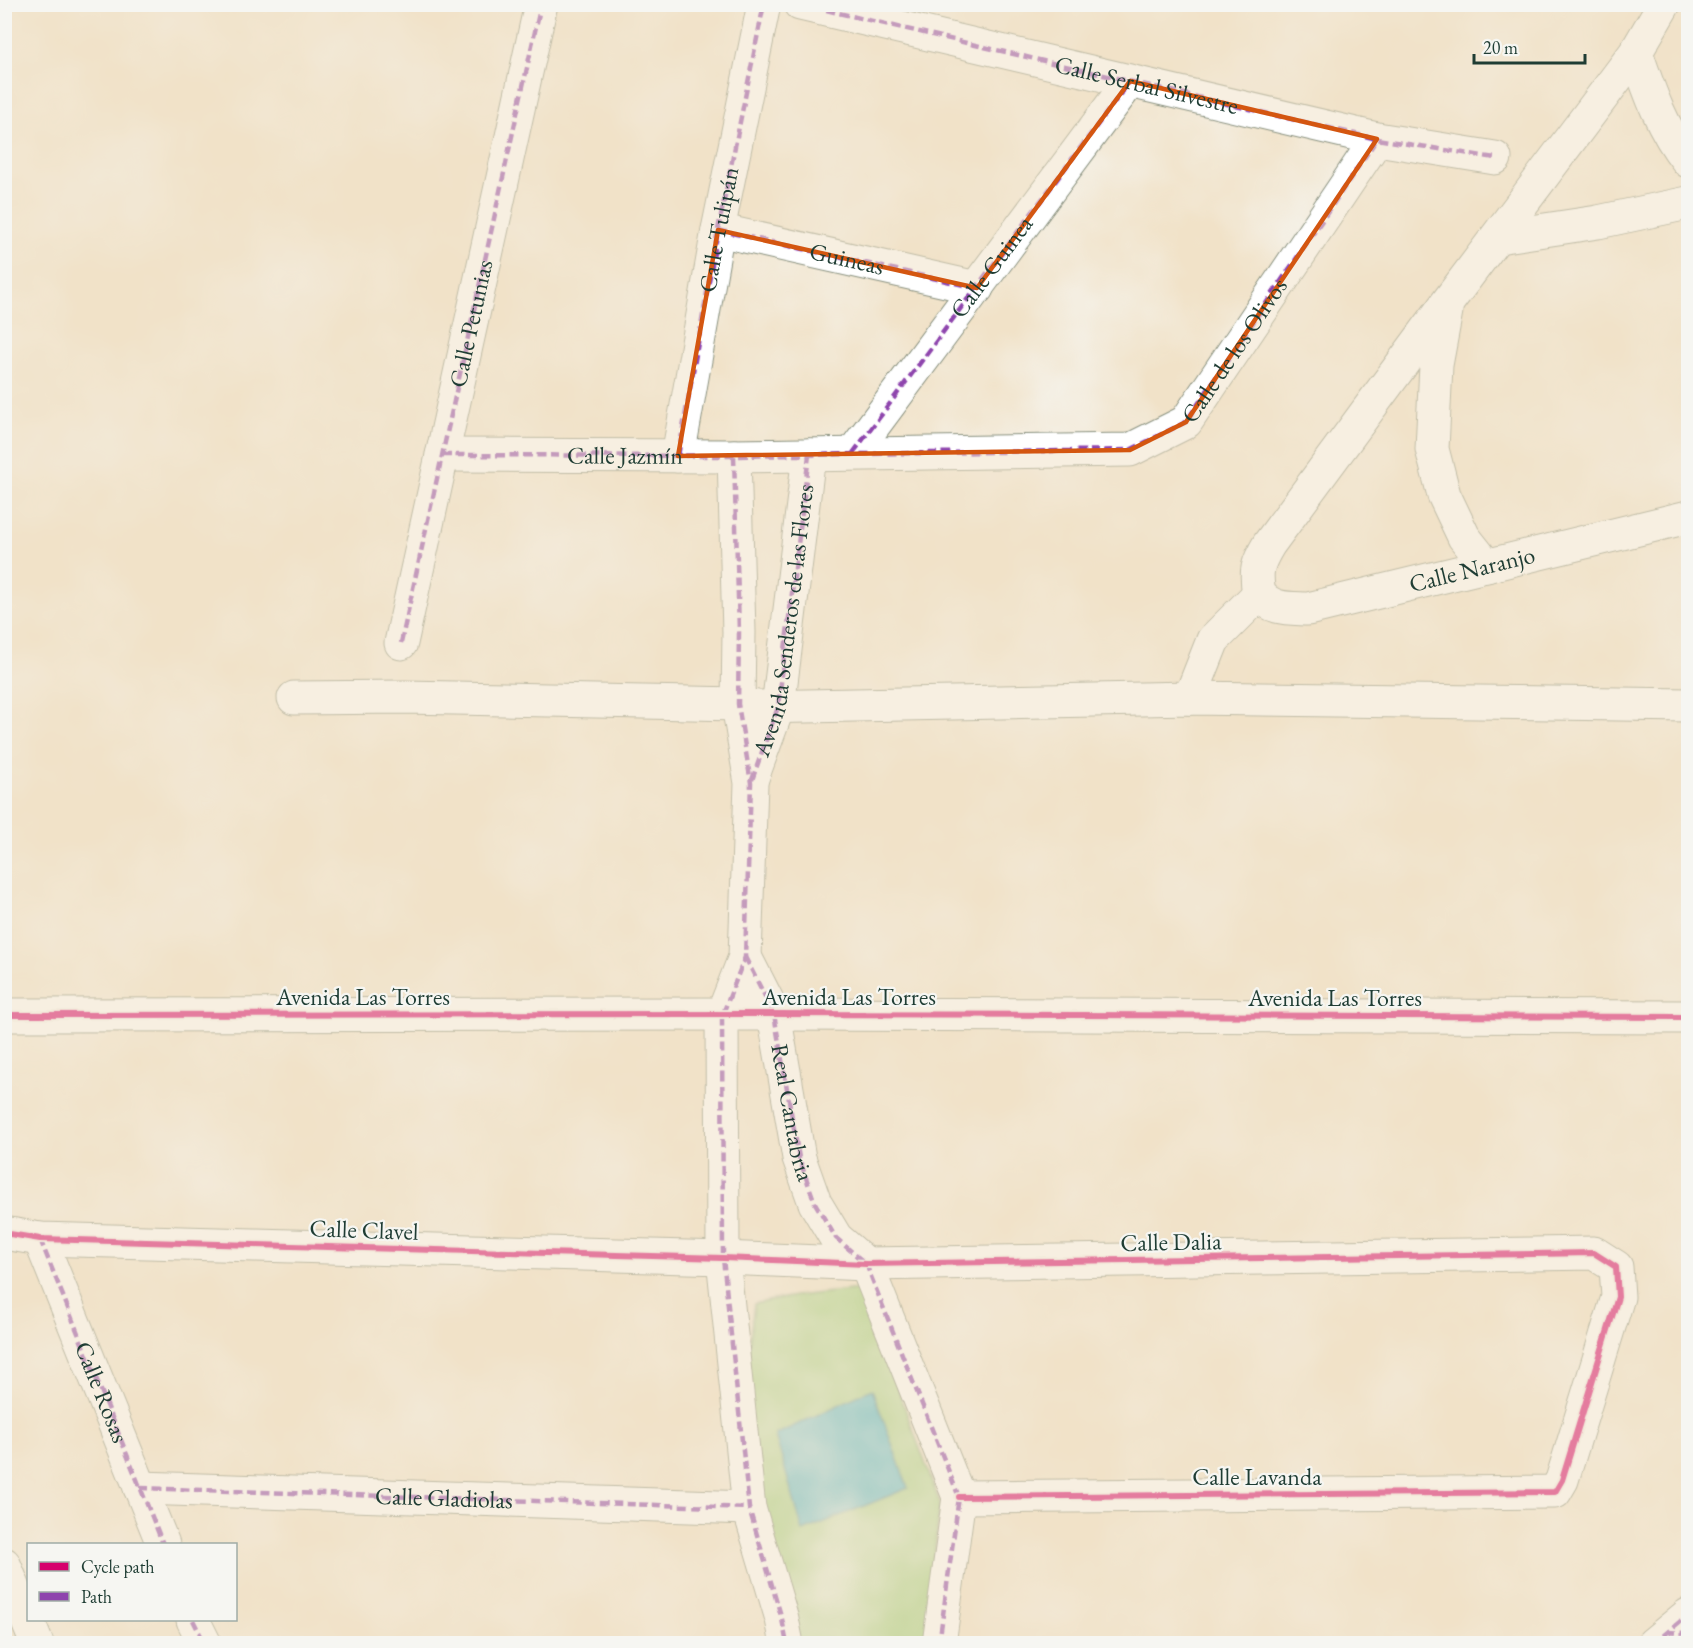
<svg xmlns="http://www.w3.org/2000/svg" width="1693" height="1648" font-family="'EB Garamond',serif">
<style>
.green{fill:#a1cf7d;stroke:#608658;stroke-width:1.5}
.water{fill:#48b4c5;stroke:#34787c;stroke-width:1.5}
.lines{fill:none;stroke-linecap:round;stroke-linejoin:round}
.street-casing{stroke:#88907e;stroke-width:35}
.street{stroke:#fff;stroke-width:33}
.quiet{stroke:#8e44ad;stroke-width:4.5;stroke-dasharray:9 4.5;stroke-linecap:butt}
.cycleway-casing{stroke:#f6f6f2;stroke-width:10}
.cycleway{stroke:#d6006c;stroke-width:6}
.marked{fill:none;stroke:#d45610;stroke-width:4.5;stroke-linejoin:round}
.labels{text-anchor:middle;stroke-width:4.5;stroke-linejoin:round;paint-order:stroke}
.street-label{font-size:24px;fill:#1f3d34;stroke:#f6f6f2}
</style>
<rect width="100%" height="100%" fill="#f6f6f2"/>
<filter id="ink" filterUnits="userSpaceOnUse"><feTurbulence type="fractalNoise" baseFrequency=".0167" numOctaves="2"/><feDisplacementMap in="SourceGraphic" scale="12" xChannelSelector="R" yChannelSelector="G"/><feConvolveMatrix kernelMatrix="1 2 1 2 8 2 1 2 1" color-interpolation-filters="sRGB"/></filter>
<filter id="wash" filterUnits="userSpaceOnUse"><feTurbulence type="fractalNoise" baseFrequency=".008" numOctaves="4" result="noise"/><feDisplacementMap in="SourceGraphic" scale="24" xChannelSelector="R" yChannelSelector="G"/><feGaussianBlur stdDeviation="1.35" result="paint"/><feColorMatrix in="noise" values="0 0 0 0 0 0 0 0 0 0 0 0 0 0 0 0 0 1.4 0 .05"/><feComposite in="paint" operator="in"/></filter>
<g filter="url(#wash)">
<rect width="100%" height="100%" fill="#f1e2c8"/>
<!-- green -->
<path class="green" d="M861,1289L940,1503L925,1643H800L757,1507L745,1380L754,1304L795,1296Z"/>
<!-- water -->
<path class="water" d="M872,1389L908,1488L803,1531L775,1435Z"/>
</g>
<g filter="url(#ink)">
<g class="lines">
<defs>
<g id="street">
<path d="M800,4L1377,139L1495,158"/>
<path d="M1636,52C1649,91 1662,129 1688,161"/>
<path d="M718,230L977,288"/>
<path d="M1498,237L1598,222L1688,203"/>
<path d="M1446,311L1436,365L1432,449L1444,495L1464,537L1487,566"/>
<path d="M853,453L1130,81"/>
<path id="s1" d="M442,455L734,456L1130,450L1186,422L1377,139"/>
<path d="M678,456L718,230L764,4"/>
<path d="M734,456L739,632L738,704L751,783L745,957L722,1016L723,1258L749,1508L782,1619L787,1644"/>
<path d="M1259,594C1255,571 1257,564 1269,544L1447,303L1636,52L1664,4"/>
<path id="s2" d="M1259,594C1272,610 1289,608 1308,609L1688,517"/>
<path d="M401,643L541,4"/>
<path d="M294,698L405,697L738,704L758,707L1190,698L1688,705"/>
<path d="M1190,698L1213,640L1259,594"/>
<path id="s3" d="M752,778L778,707L809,455"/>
<path id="s4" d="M745,957L774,1014L799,1158L815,1203L836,1238L866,1264L959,1497L939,1644"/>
<path d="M4,1015L774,1014L1688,1017"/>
<path d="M4,1233L40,1239L723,1258L866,1264L1594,1253L1616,1267L1618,1297L1562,1480L1555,1492L959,1497"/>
<path id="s5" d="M40,1239L163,1544"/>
<path d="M140,1488L749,1508"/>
<path d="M4,1564L37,1644"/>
<path d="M193,1620L205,1644"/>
<path d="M1653,1644L1688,1615"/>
</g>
</defs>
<!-- street casing -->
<use href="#street" class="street-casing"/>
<!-- street -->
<use href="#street" class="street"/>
<!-- quiet -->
<g class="quiet">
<path id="s6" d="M800,4L1377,139L1495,158"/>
<path id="s7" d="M718,230L977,288"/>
<path id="s8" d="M853,453L1130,81"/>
<path d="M442,455L734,456L1130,450L1186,422L1377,139"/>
<path id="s9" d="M678,456L718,230L764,4"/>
<path d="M734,456L739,632L738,704L751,783L745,957L722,1016L723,1258L749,1508L782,1619L787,1644"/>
<path id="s10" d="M401,643L541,4"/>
<path d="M752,780L778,707L809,455"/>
<path d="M745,957L774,1014L799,1158L815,1203L836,1238L866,1264L959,1497L939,1644"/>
<path d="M40,1239L163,1544"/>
<path id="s11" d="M140,1488L749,1508"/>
<path d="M193,1620L205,1644"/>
<path d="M1667,1632L1688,1633"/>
<path d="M1653,1644L1688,1615"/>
</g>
<defs>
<path id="cycleway" d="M4,1015L774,1014L1688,1017
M4,1233L40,1239L723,1258L866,1264L1594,1253L1616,1267L1618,1297L1562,1480L1555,1492L959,1497"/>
</defs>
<!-- cycleway casing -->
<use href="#cycleway" class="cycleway-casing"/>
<!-- cycleway -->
<use href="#cycleway" class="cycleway"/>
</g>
</g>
<!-- marked area -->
<path d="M0 0H1693V1648H0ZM1130,81L1377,139L1186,422L1130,450L678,456L718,230L977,288Z" fill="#f1e2c8" fill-opacity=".55" fill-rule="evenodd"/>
<path class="marked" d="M1130,81L1377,139L1186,422L1130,450L678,456L718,230L977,288Z"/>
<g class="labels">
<!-- street labels -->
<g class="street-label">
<text dy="8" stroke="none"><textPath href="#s6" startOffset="356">Calle Serbal Silvestre</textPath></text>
<text dy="8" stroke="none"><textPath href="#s9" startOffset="230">Calle Tulipán</textPath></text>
<text dy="8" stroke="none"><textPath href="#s7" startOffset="132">Guineas</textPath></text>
<text dy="8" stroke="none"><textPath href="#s8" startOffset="232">Calle Guinea</textPath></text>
<text dy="8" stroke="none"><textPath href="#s10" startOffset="327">Calle Petunias</textPath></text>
<text dy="8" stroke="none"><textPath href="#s1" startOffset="837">Calle de los Olivos</textPath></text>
<text dy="8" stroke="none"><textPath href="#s1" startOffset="183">Calle Jazmín</textPath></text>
<text dy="8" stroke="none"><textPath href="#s2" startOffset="222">Calle Naranjo</textPath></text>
<text dy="8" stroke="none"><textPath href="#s3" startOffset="162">Avenida Senderos de las Flores</textPath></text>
<text x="363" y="1005">Avenida Las Torres</text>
<text x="849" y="1005">Avenida Las Torres</text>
<text x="1335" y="1006">Avenida Las Torres</text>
<text dy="8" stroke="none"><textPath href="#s4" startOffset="164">Real Cantabria</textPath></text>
<text transform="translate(364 1230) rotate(2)" y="8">Calle Clavel</text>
<text transform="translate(1171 1242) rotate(-1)" y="8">Calle Dalia</text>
<text dy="8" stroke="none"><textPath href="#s5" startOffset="165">Calle Rosas</textPath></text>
<text x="1257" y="1485">Calle Lavanda</text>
<text dy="8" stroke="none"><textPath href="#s11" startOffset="304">Calle Gladiolas</textPath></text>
</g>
</g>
<!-- margin -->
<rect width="1693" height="1648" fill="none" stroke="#f6f6f2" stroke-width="24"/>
<!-- legend -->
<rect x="27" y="1543" width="210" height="78" fill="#f6f6f2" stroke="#a0aca6" stroke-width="1.5"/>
<rect x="39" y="1562" width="30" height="9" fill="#d6006c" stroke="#a0aca6" stroke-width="1.5"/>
<text x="81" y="1573" font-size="18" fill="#1f3d34">Cycle path</text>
<rect x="39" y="1592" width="30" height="9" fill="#8e44ad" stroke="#a0aca6" stroke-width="1.5"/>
<text x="81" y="1603" font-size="18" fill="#1f3d34">Path</text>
<!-- scale -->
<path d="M1474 54v9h111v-9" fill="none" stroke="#1f3d34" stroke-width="3"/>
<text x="1483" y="54" font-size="18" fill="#1f3d34" stroke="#f6f6f2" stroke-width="4.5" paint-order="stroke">20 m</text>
</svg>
